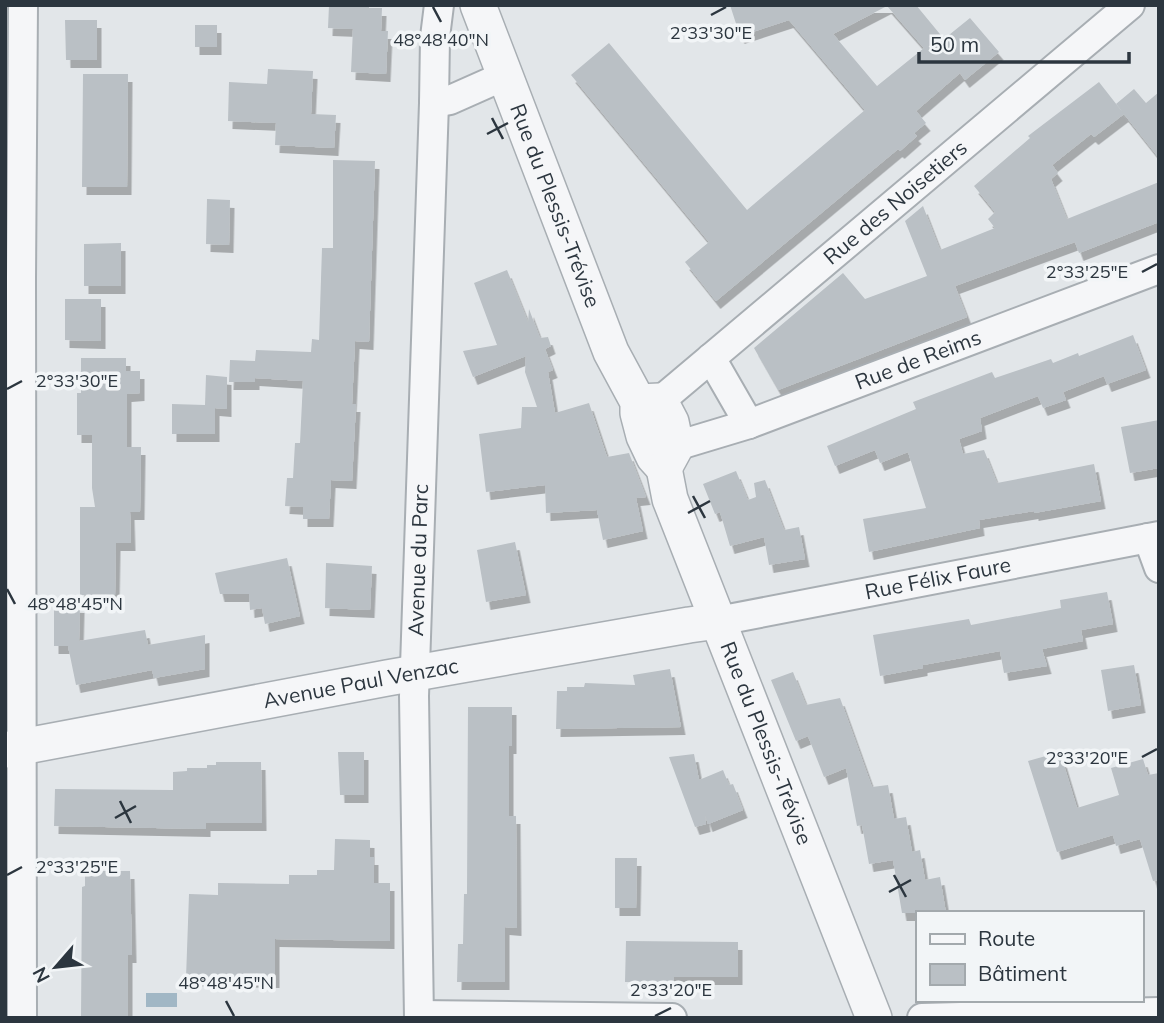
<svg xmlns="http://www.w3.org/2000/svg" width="1164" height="1023" font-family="Mulish,sans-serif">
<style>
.water{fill:#a1b7c5}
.building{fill:#bac0c5;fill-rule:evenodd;filter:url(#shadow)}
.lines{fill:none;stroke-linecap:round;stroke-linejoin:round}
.minor-casing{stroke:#a8aeb3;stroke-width:32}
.tertiary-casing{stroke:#a8aeb3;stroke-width:38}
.minor{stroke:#f5f6f8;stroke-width:28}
.tertiary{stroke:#f5f6f8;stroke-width:35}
.ticks{fill:none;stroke:#2c363f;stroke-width:2.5}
.labels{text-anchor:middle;stroke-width:7;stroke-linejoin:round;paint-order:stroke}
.street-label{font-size:21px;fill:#2c363f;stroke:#f2f5f7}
.ticks-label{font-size:18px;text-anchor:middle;fill:#2c363f;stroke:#f2f5f7;stroke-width:7;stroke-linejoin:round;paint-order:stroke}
</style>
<defs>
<filter id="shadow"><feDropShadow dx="4.5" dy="8" stdDeviation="0" flood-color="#0004"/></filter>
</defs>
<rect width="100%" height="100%" fill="#e2e6e9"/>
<!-- water -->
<path class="water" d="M146,993H177V1007H146Z"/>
<!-- building -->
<path class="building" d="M329,5H369V8H382L381,31H388L386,74L351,72L353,29L328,28Z
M730,5H916L944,39L970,18L999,52L965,80L960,73L916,111L926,123L914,133L917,136L900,151L898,149L716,301L685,262L709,242L571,75L609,43L747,210L865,110L789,20L740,36ZM887,6L924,48L877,86L833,34Z
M65,20H97V60H66Z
M195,25H217V47H195Z
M268,69L313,71L311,114L336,115L334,148L275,145L276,123L228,121L229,82L267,84Z
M83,74H128L127,187H82Z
M1099,82L1124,114L1094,137L1091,134L1052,165L1058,173L1051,179L1067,219L1159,182V222L1079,253L1075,242L955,286L967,317L778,390L754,348L843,273L865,299L927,276L905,221L923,206L940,250L995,228L988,219L995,212L974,186L1030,138L1028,136Z
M1134,89L1146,103L1159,92V158L1116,104Z
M333,160L375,161L369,342L355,341L352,404H356L352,481L331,480L329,519H303V507L285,506L287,478H293L295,443H300L303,381L255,378V382H229L230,360L255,361L256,350L311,352L312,339L319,340L322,248H333Z
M207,199L230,200L229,245L206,244Z
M121,243V286H84V244Z
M507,270L528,322L529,309L540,338L548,337L551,346L545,349L553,370L548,372L555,413L589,403L607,457L629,453L646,497L636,498L643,531L603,540L597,510L546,513L545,485L486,492L479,434L521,428L522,407H537L525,372L526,356L473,377L463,351L497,345L474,283Z
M65,299H101V341L65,340Z
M1133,335L1146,370L1107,384L1104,376L1063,392L1066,400L1043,408L1038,396L980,418L982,431L959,439L963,454L984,450L997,483L1094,464L1101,501L1034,513V511L979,520L980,528L869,552L863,519L926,508L908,452L880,463L875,450L835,466L827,446L916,409L913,402L992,372L995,378L1051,359L1053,363L1078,353L1079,356Z
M81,358H126V371H140V393L127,394V447H141L140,512H130L131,543H116L115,595H80V507H95L92,488V435H77V393H81Z
M206,375L227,377V409L215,408V434H172V404L205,405Z
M1159,420V468L1130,473L1121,427Z
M736,471L748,500L756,497L754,483L765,480L784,530L799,527L805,559L769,565L764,537L730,546L720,512L715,514L703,484Z
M515,542L526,595L486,602L477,550Z
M287,558L300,616L265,624L262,608L250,610L249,594H220L215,573Z
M326,563L372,566L370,610L325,608Z
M1107,592L1113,624L1081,630L1083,641L1042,649L1047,666L1004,673L1000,651L923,665V668L880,676L873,635L969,619L971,625L1061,608L1060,600Z
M54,604L80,605L79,641L145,630L148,645L205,635V669L154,678L152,670L76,685L68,646H54Z
M1134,665L1141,705L1108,711L1101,670Z
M670,669L681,727L556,729L557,691H567V687H584L585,683L635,685L633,675Z
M793,672L806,705L840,698L872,787L888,785L894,819L906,817L912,852L920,850L925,880L940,877L946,913H902L893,860L869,864L862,825L857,826L846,768L824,777L808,736L796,741L771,680Z
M468,707H512V746H509V816H516L517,928L505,927V982H457L458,944H463L464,894H467Z
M338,752H364V795H340Z
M1060,752L1077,808L1119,795L1111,768L1143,759L1148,775L1159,773V880L1153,881L1140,839L1116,846L1113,835L1057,852L1028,761Z
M694,754L699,780L723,770L729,785L733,784L743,810L708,824L705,815L706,824L695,827L669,757Z
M216,762H261L262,823H206V829L54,826L55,789L173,790V772L187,771V768H207V765H216Z
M335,839L370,840V857H374V883H390V941L275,939V980L186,978L189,894L218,895V883L289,884V875H317V870H334Z
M615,858H637L636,908H615Z
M85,871H130L132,955H128V1018H81L82,887L85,886Z
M626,941L738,942V977H674L673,983L625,982Z"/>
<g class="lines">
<defs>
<g id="minor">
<path d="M439,5L435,37L434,103L450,100L504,76"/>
<path d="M711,358L749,424"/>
<path id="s1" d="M660,401L1130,5"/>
<path id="s2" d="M676,446L749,424L1159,269"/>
<path d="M1148,538L1159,568"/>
<path id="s3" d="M718,621L1159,536"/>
<path d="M419,1015L672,1018"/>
<path d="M22,1018L21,279L23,5"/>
<path id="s4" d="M419,1018L414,696L434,103"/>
<path d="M922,1018L1159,1012"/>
</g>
<g id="tertiary">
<path id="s5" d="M478,5L611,352L638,402V413L644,436L654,457L664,468L676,446L671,422L660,401L638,402"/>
<path id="s6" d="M664,468L670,499L874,1018"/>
<path id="s7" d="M5,750L387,678L689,625L718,621"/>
</g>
</defs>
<!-- minor casing -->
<use href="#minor" class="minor-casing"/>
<!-- tertiary casing -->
<use href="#tertiary" class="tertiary-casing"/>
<!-- minor -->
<use href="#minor" class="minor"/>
<!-- tertiary -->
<use href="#tertiary" class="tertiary"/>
</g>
<!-- ticks -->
<path class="ticks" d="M433,7L441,22M711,15L726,7M492,118L503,139M487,134L508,123M1142,272L1157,264M7,389L22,381M693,496L705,518M688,513L710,501M7,589L15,604M1142,757L1157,749M120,801L131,823M115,818L136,806M7,875L22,867M894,875L906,897M889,892L911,880M226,1001L234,1016M655,1016L671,1008"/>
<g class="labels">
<!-- street labels -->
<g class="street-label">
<text dy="7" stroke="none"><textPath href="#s1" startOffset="308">Rue des Noisetiers</textPath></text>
<text dy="7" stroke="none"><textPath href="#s5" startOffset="215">Rue du Plessis-Trévise</textPath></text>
<text dy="7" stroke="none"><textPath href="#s2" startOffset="257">Rue de Reims</textPath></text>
<text dy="7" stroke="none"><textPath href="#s4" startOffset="458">Avenue du Parc</textPath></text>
<text dy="7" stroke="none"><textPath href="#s3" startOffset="224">Rue Félix Faure</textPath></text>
<text dy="7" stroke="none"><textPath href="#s7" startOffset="362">Avenue Paul Venzac</textPath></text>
<text dy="7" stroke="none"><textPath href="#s6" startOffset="294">Rue du Plessis-Trévise</textPath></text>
</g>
</g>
<g class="ticks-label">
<text x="711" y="39">2°33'30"E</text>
<text x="441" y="46">48°48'40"N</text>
<text x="1087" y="278">2°33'25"E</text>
<text x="77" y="387">2°33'30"E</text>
<text x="75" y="610">48°48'45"N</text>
<text x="1087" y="764">2°33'20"E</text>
<text x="77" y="873">2°33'25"E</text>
<text x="226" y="989">48°48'45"N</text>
<text x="671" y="996">2°33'20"E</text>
</g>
<!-- border -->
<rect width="1164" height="1023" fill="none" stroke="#2c363f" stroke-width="14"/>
<!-- legend -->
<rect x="916" y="911" width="228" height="91" fill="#f2f5f7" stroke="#a3a9ad" stroke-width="2"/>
<rect x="930" y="934" width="35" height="10" fill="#f5f6f8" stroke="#a3a9ad" stroke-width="2"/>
<text x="978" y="946" font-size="21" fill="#2c363f">Route</text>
<rect x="930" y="964" width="35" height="21" fill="#bac0c5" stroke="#a3a9ad" stroke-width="2"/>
<text x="978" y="981" font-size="21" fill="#2c363f">Bâtiment</text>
<!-- north arrow -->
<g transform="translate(56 967) rotate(242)" stroke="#f2f5f7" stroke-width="5" paint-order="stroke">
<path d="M0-5L12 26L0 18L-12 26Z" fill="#2c363f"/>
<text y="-10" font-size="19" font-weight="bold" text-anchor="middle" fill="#2c363f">N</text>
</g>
<!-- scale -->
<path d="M919 52v10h210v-10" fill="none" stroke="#2c363f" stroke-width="3.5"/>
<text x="930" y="52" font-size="21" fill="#2c363f" stroke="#f2f5f7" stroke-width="5" paint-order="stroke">50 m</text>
</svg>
